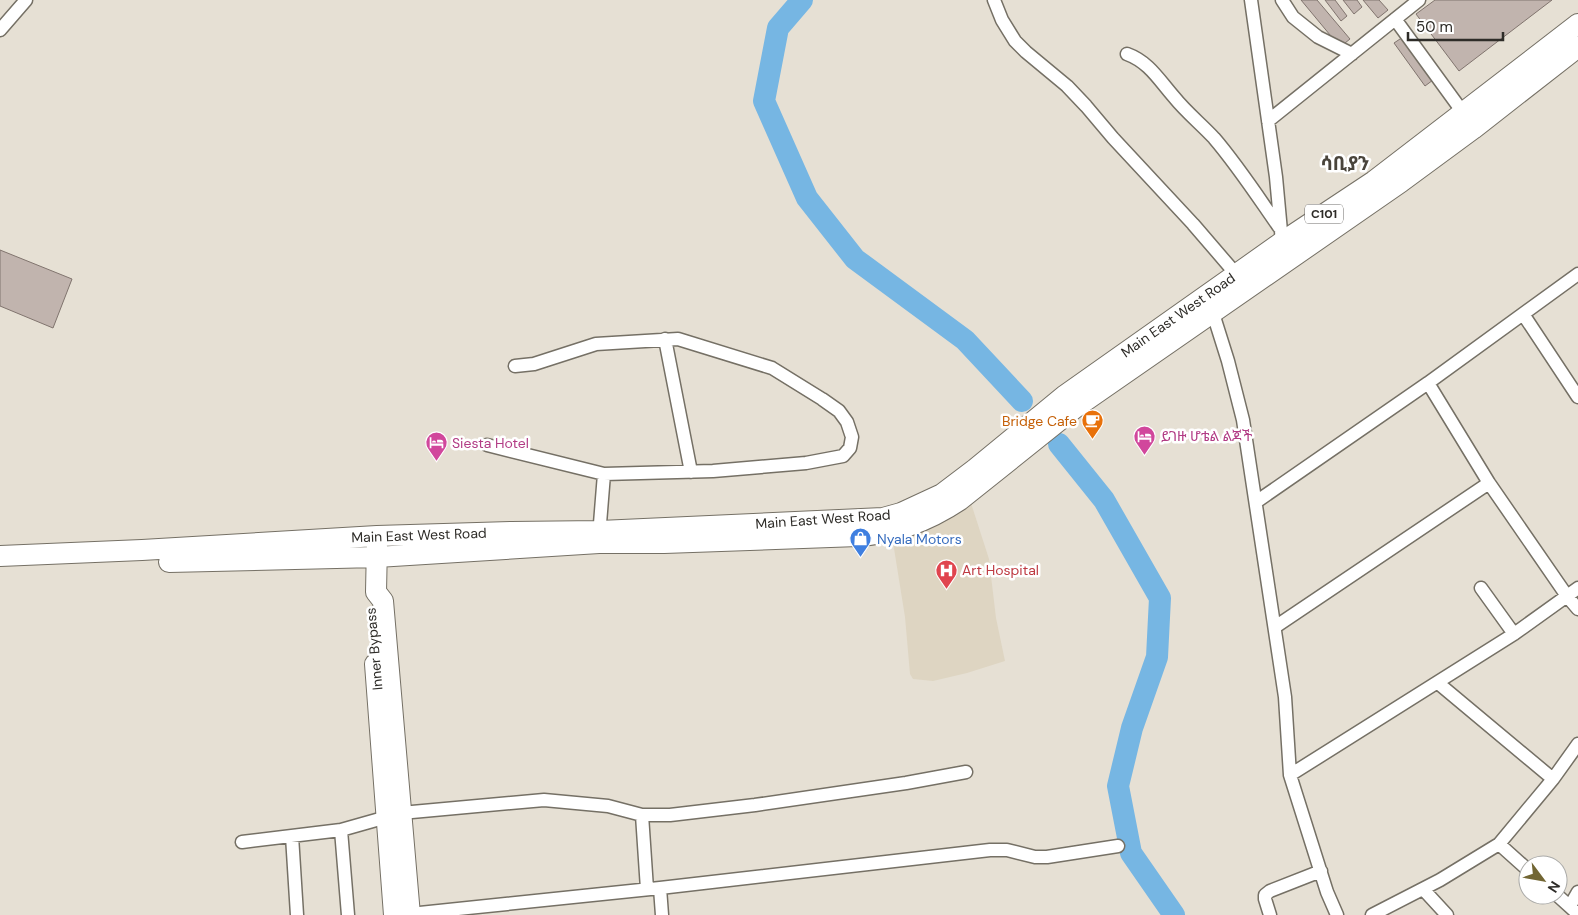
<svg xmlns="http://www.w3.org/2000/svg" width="1578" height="915" font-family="'DM Sans','Noto Sans Ethiopic',sans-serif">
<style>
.built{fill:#ded5c2}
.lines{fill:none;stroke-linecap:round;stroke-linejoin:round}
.river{stroke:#76b6e3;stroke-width:22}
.building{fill:#c1b4ae;stroke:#80746e}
.street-casing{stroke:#757065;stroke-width:15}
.primary-casing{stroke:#757065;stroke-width:22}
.street{stroke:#fff;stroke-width:12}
.primary{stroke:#fff;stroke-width:20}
.labels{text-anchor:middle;stroke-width:5;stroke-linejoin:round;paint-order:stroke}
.shield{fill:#fff;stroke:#6d6b68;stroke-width:1}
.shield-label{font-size:12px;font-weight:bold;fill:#2e2c28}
.street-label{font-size:14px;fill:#2e2c28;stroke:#fff}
.food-label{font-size:14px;fill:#c56008;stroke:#fff;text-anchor:end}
.hotel-label{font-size:14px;fill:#b23c85;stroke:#fff;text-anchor:start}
.shop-label{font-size:14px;fill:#366cbe;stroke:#fff;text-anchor:start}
.health-label{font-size:14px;fill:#be3a42;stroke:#fff;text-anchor:start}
.district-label{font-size:19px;font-weight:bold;fill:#49443b;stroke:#fff}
</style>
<rect width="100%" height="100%" fill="#e6e0d4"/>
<!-- built -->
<path class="built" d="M970,500L989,559L996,618L1005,661L967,673L933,681L913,679L910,674L905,617L892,536Z"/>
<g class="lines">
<!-- river -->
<path class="river" d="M802,0L778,28L764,101L807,198L855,259L965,340L1022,401
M1059,444L1104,500L1160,598L1157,657L1132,728L1118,786L1131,853L1174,915"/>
</g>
<!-- building -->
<path class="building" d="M1301,0H1317L1350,39L1340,47Z
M1325,0H1335L1347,16L1341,21Z
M1343,0H1357L1362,7L1354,14Z
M1363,0H1379L1388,10L1378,18Z
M1435,0H1552L1459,71L1416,14Z
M1403,37L1433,80L1425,86L1394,43Z
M0,250L72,279L53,328L0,306Z"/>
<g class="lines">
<defs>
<path id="street" d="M994,0L1002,20L1015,41L1026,52L1067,86L1086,106L1113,138L1193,224L1236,274
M1251,0L1276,177L1282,242
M1282,0L1293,17L1318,37L1352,54
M1395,19L1467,118
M0,30L26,0
M1127,54C1149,62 1159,80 1174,97C1186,112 1201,124 1214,138C1238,166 1258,197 1279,227
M1268,121L1419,0
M1211,307L1228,361L1243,420L1285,697L1290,775L1327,892L1337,915
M1523,314L1578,397
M665,339L691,472
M1428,383L1489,483L1567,596L1578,609
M487,445L604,474L713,471L806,463L843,456L850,448L852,437L847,422L839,411L822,399L772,368L678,339L596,344L534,364L515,366
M1256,502L1428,383L1578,274
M599,536L604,474
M1481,588L1514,634
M1275,627L1489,483
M1438,683L1553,779
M1290,775L1514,634L1578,588
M642,815L647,889
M341,830L348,915
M292,836L297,915
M242,842L341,830L401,813L544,800L608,806L642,815H670L755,805L906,783L966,772
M1499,844L1528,870
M660,888L662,915
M1423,889L1447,915
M1557,895L1578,914
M1570,906L1578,892
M410,914L660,888L990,850H1007L1035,857H1047L1118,846
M1270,915L1265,899V895L1270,891L1321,871
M1372,915L1440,880L1499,844L1553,779L1578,744"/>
<path id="primary" d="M0,556L142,550L377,536L512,532L600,531L883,518L901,513L942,494L975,469L1064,396L1282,242L1374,181L1578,24
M169,562L377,557L599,543H664L858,536C895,534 930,520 960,500L1075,408L1401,182L1473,129L1578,47
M376,592L383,601L410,915
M376,592L377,544
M375,664L394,915"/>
</defs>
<!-- street casing -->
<use href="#street" class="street-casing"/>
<!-- primary casing -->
<use href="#primary" class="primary-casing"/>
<!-- street -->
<use href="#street" class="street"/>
<!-- primary -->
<use href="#primary" class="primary"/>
</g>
<!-- icons -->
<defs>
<symbol id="cafe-pin" viewBox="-11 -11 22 30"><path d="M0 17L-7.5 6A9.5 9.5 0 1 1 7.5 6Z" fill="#e8710a" stroke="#fff"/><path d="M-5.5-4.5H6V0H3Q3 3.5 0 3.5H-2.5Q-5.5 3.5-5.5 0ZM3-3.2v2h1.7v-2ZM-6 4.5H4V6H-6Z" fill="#fff"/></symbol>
<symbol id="hotel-pin" viewBox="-11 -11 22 30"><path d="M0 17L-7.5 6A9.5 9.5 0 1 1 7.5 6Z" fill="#d1479c" stroke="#fff"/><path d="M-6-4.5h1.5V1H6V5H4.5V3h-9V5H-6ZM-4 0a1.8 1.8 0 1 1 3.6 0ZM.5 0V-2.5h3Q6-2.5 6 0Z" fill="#fff"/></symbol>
<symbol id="shop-pin" viewBox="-11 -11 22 30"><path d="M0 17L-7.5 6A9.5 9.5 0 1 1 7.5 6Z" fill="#3f7fe0" stroke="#fff"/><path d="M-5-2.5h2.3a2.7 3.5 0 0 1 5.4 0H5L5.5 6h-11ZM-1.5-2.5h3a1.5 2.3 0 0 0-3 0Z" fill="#fff"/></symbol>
<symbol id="hospital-pin" viewBox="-11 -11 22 30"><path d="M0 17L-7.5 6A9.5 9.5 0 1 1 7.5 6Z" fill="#e0444e" stroke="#fff"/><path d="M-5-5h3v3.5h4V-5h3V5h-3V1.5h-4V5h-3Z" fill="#fff"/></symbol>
</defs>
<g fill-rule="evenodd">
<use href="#cafe-pin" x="1080" y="408" width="25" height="34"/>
<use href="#hotel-pin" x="1132" y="424" width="25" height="34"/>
<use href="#hotel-pin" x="424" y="430" width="25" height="34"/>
<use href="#shop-pin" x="848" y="526" width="25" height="34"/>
<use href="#hospital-pin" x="934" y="558" width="25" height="34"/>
</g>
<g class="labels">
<!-- shield labels -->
<rect class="shield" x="1305" y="204.5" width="38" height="19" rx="4"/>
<g class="shield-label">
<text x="1324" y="218">C101</text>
</g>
<!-- street labels -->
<g class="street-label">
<text transform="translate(1178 315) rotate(-35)" y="5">Main East West Road</text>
<text transform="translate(823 519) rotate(-4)" y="5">Main East West Road</text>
<text transform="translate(419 535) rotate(-2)" y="5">Main East West Road</text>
<text transform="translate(374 649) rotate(-95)" y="5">Inner Bypass</text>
</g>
<!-- food labels -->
<g class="food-label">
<text x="1077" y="426">Bridge Cafe</text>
</g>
<!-- hotel labels -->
<g class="hotel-label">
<text x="1161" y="441">ይገዙ ሆቴል ልጆች</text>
<text x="452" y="448">Siesta Hotel</text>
</g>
<!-- shop labels -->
<g class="shop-label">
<text x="877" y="544">Nyala Motors</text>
</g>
<!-- health labels -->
<g class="health-label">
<text x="962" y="575">Art Hospital</text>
</g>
<!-- district labels -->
<g class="district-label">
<text x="1345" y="170">ሳቢያን</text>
</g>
</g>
<!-- north arrow -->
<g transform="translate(1543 880) rotate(122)"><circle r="24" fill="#ffffff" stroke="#ababa9"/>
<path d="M0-4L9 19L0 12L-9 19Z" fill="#726633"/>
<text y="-8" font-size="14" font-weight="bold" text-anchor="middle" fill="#2e2c28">N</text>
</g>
<!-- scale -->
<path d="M1408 32v8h95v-8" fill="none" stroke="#2e2c28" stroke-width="2.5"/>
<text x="1416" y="32" font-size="15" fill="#2e2c28" stroke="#ffffff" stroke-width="4" paint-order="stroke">50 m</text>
</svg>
